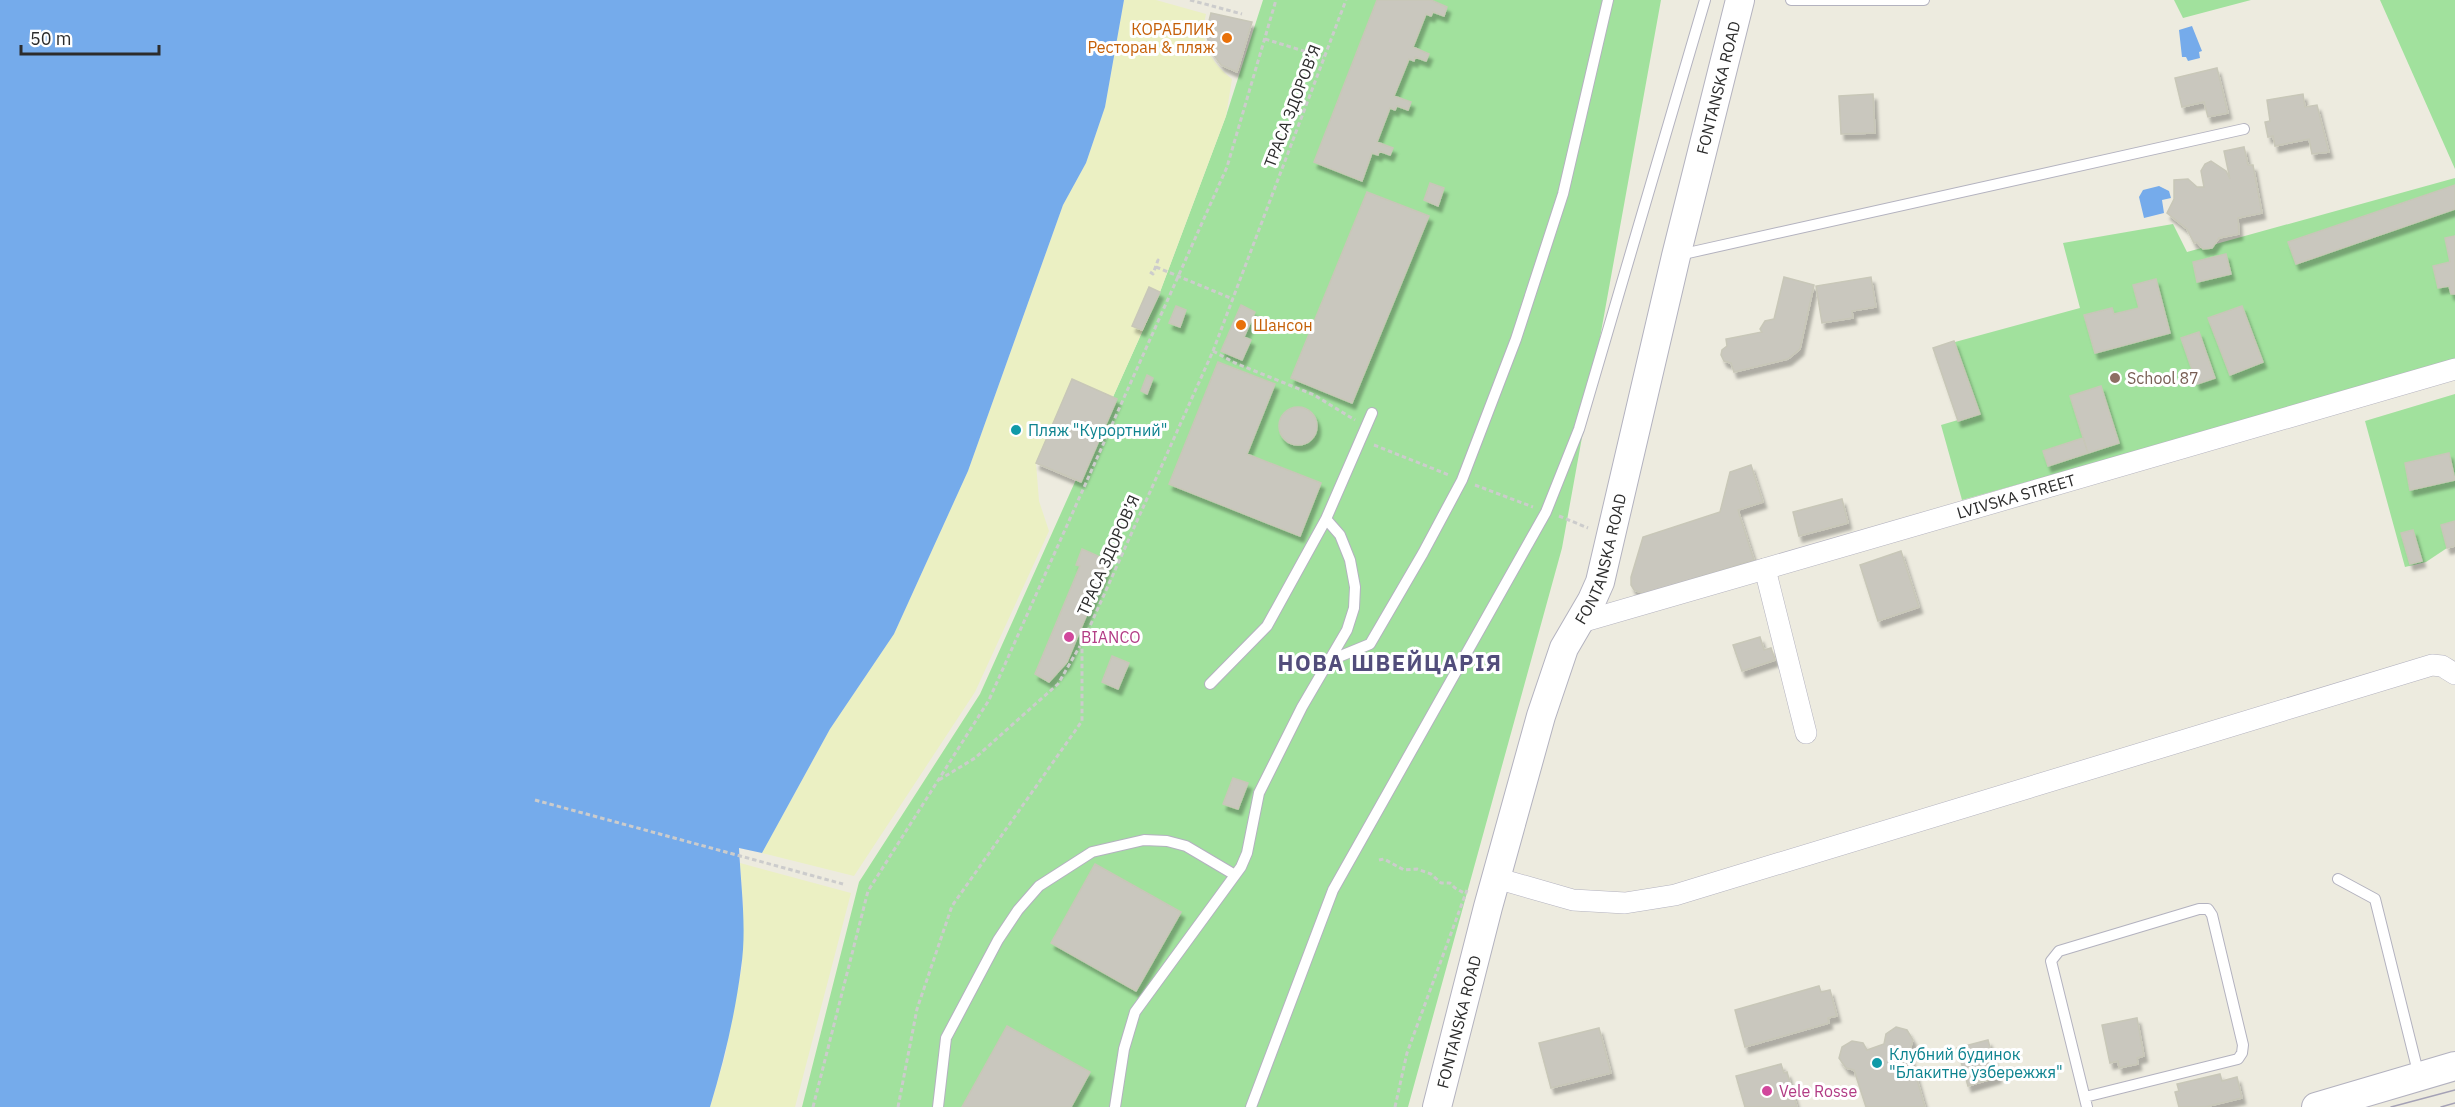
<svg xmlns="http://www.w3.org/2000/svg" width="2455" height="1107" font-family="'IBM Plex Sans',sans-serif">
<style>
.green{fill:#a1e19d}
.sand{fill:#ebf0c3}
.water{fill:#75abeb}
.building{fill:#c9c7be;stroke:#c8c7b8;stroke-width:1.5;filter:url(#shadow)}
.lines{fill:none;stroke-linecap:round;stroke-linejoin:round}
.lane-casing{stroke:#b3b2bf;stroke-width:12}
.street-casing{stroke:#b3b2bf;stroke-width:22}
.secondary-casing{stroke:#b3b2bf;stroke-width:30}
.path{stroke:#ccc;stroke-width:3;stroke-dasharray:4.5 3;stroke-linecap:butt}
.lane{stroke:#fff;stroke-width:10}
.street{stroke:#fff;stroke-width:21}
.secondary{stroke:#fff;stroke-width:28}
.tram{stroke:#a4a1b5;stroke-width:1.5}
.food-dot{fill:#e8710a;stroke:#fff;stroke-width:2}
.education-dot{fill:#8d6e63;stroke:#fff;stroke-width:2}
.culture-dot{fill:#0f9aa8;stroke:#fff;stroke-width:2}
.hotel-dot{fill:#d1479c;stroke:#fff;stroke-width:2}
.labels{text-anchor:middle;stroke-width:6;stroke-linejoin:round;paint-order:stroke}
.food-label{font-size:16px;fill:#c56008;stroke:#fff;text-anchor:end}
.street-label{font-size:16px;fill:#2c2c2c;stroke:#fff}
.education-label{font-size:16px;fill:#785e54;stroke:#fff;text-anchor:start}
.culture-label{font-size:16px;fill:#0d838f;stroke:#fff;text-anchor:start}
.hotel-label{font-size:16px;fill:#b23c85;stroke:#fff;text-anchor:start}
.district-label{font-size:22px;font-weight:bold;letter-spacing:1.5px;fill:#524d7b;stroke:#fff}
</style>
<defs>
<filter id="shadow"><feDropShadow dx="3.5" dy="6" stdDeviation="1.5" flood-color="#0004"/></filter>
</defs>
<rect width="100%" height="100%" fill="#edebdf"/>
<!-- green -->
<path class="green" d="M1263,0H1661L1562,548L1408,1107H802L859,882L980,694L1160,292L1226,116Z
M2174,0H2251L2183,18Z
M2380,0H2455V169Z
M2455,178V359L2294,408L1962,500L1941,425L1958,420L1933,348L2080,308L2063,243L2173,224L2187,252Z
M2455,394V546L2447,548L2426,562L2405,567L2365,421Z"/>
<!-- sand -->
<path class="sand" d="M1124,0H1156L1206,14C1199,42 1210,62 1232,79L1226,116L1160,292L1113,397L1072,380L1036,463L1039,501L1049,531L975,692L854,876L762,853L830,729L894,634L968,471L1063,205L1086,163L1105,107Z
M740,863L851,893L795,1107H710L725,1056L742,966L743,904Z"/>
<!-- water -->
<path class="water" d="M0,0H1124L1105,107L1086,163L1063,205L968,471L894,634L830,729L762,853L739,848C741,888 747,929 741,968C735,1015 724,1061 710,1107H0Z
M2192,26L2202,51L2199,52L2200,58L2188,61L2186,57H2182L2179,30Z
M2159,186L2169,191L2171,198L2162,200L2164,213L2144,218L2139,197L2143,190Z"/>
<!-- building -->
<path class="building" d="M1377,0H1431L1447,7L1444,16L1433,12L1431,16L1426,14L1413,47L1429,54L1426,61L1415,57L1414,61L1409,59L1394,96L1411,102L1408,110L1397,106L1395,110L1390,108L1377,142L1393,148L1390,155L1379,151L1378,155L1372,153L1362,181L1314,162Z
M1211,13L1252,22L1237,72L1221,65L1211,51L1206,33Z
M2217,68L2228,113L2208,117L2204,102L2182,107L2175,78Z
M1873,94L1875,133L1841,134L1839,96Z
M2303,94L2305,107L2317,105L2329,152L2312,154L2309,139L2275,146L2273,136L2268,137L2265,122L2270,121L2267,100Z
M2244,147L2248,165H2253L2262,213L2238,218L2239,234L2219,238L2212,248L2203,249L2197,242L2194,243L2187,229L2167,213L2174,199V180L2188,179L2197,187H2204L2201,171L2205,164L2211,161L2226,171L2230,179L2224,151Z
M1430,183L1444,188L1438,206L1424,200Z
M2455,185V209L2296,264L2288,242Z
M1367,192L1429,216L1352,403L1291,378Z
M2455,236V294H2451L2449,286L2438,288L2433,266L2450,262L2445,238Z
M2226,254L2231,274L2197,282L2193,262Z
M1784,277L1814,285L1800,349L1788,359L1734,372L1731,363L1724,361L1721,355L1722,350L1727,346L1726,339L1762,332L1760,329L1765,321L1774,319Z
M1871,277L1876,307L1852,311L1853,318L1822,323L1816,286Z
M2156,279L2170,333L2095,353L2084,315L2112,308L2114,314L2139,308L2133,285Z
M1149,287L1160,292L1142,330L1132,326Z
M1241,305L1255,312L1244,337L1251,340L1242,360L1221,351Z
M1176,306L1186,310L1180,327L1169,323Z
M2242,306L2263,362L2230,375L2208,318Z
M2199,332L2215,378L2197,384L2181,338Z
M1954,341L1980,414L1958,421L1933,348Z
M1218,362L1275,384L1247,454L1321,483L1300,536L1169,484Z
M1147,375L1153,378L1147,394L1141,391Z
M1072,379L1117,399L1081,482L1036,463Z
M2101,386L2119,443L2088,453L2070,396Z
M1279 426a19 19 0 1 1 38 0a19 19 0 1 1-38 0Z
M2083,438L2088,453L2048,466L2043,451Z
M2449,453L2455,480L2410,490L2405,463Z
M1751,465L1763,502L1738,510L1754,560L1651,592L1642,593L1634,590L1631,585V577L1643,537L1720,512L1730,472Z
M1842,499L1848,523L1799,536L1793,512Z
M2455,521V546L2447,548L2441,525Z
M2413,530L2422,561L2410,564L2401,533Z
M1082,549L1109,561L1067,662L1049,682L1035,674L1080,566L1076,565Z
M1901,551L1919,607L1878,621L1860,565Z
M1760,637L1764,650L1771,648L1775,660L1742,671L1733,645Z
M1112,656L1129,663L1118,689L1102,682Z
M1233,778L1248,783L1238,809L1223,804Z
M1095,864L1181,912L1136,991L1051,943Z
M1819,986L1821,992L1830,990L1837,1016L1828,1018L1829,1023L1745,1047L1735,1010Z
M2137,1018L2144,1056L2137,1058L2138,1064L2119,1068L2118,1061L2110,1063L2102,1025Z
M1007,1026L1090,1072L1071,1107H962Z
M1896,1027L1907,1030L1913,1040L1909,1052L1925,1107H1866L1854,1070L1846,1068L1839,1058L1842,1047L1852,1041L1863,1043L1867,1050L1884,1044L1886,1034Z
M1599,1028L1611,1073L1551,1088L1539,1043Z
M1988,1040L1998,1077L1968,1086L1957,1048Z
M1781,1064L1784,1073L1787,1072L1797,1107H1745L1736,1076Z
M2220,1074L2222,1081L2237,1077L2242,1098L2205,1107H2179L2175,1092L2179,1091L2177,1084Z"/>
<g class="lines">
<defs>
<path id="lane" d="M1791,0H1924
M1679,255L2244,129
M1331,660L1370,644L1423,553L1462,480L1516,339L1563,194L1608,0
M1210,684L1267,626L1326,519
M2338,879L2375,899L2419,1076
M2085,1097L2238,1059L2242,1053L2243,1045L2212,915L2208,909H2199L2059,951L2051,961L2087,1107
M938,1107L946,1038L998,940L1018,910L1039,886L1092,852L1144,840L1167,841L1186,846L1235,875
M1115,1107L1124,1049L1135,1012L1241,867L1247,853L1259,793L1302,707L1347,630L1354,608L1355,587L1350,560L1340,535L1326,519L1372,413
M1251,1107L1333,890L1546,512L1579,429L1705,0"/>
<g id="street">
<path d="M1765,569L1806,733"/>
<path id="s1" d="M1578,623L2455,369"/>
<path d="M1496,878L1573,900L1625,903L1675,895L2432,665L2442,666L2455,674"/>
</g>
<g id="secondary">
<path id="s2" d="M1437,1107L1488,907L1541,716L1564,648L1592,600L1600,582L1676,256L1740,0"/>
<path d="M2316,1107L2455,1066"/>
</g>
</defs>
<!-- lane casing -->
<use href="#lane" class="lane-casing"/>
<!-- street casing -->
<use href="#street" class="street-casing"/>
<!-- secondary casing -->
<use href="#secondary" class="secondary-casing"/>
<!-- path -->
<path class="path" d="M1190,0L1242,14
M1265,39L1323,57
M1156,267L1233,299
M1150,272L1153,274L1158,260L1156,259
M1213,351L1235,363L1314,395L1355,420
M1374,445L1449,475
M1475,485L1533,507
M1559,516L1588,528
M939,780L975,758L1058,684L1080,646
M535,800L843,884
M1379,860L1384,859L1404,870L1417,869L1431,874L1441,883H1450L1455,888L1466,894
M813,1107L868,891L989,700L1227,167L1276,0
M898,1107L917,1009L952,906L1082,721V644L1213,351L1346,0
M1395,1107L1407,1053L1467,890"/>
<!-- lane -->
<use href="#lane" class="lane"/>
<!-- street -->
<use href="#street" class="street"/>
<!-- secondary -->
<use href="#secondary" class="secondary"/>
<!-- tram -->
<path class="tram" d="M2391,1107L2455,1090
M2441,1107L2455,1103"/>
</g>
<!-- markers -->
<g class="food-dot">
<circle cx="1227" cy="38" r="6"/>
<circle cx="1241" cy="325" r="6"/>
</g>
<circle class="education-dot" cx="2115" cy="378" r="6"/>
<g class="culture-dot">
<circle cx="1016" cy="430" r="6"/>
<circle cx="1877" cy="1063" r="6"/>
</g>
<g class="hotel-dot">
<circle cx="1069" cy="637" r="6"/>
<circle cx="1767" cy="1091" r="6"/>
</g>
<g class="labels">
<!-- food labels -->
<g class="food-label">
<text x="1215" y="35">КОРАБЛИК<tspan x="1215" dy="18">Ресторан &amp; пляж</tspan></text>
<text x="1253" y="331" text-anchor="start">Шансон</text>
</g>
<!-- street labels -->
<g class="street-label">
<text dy="6" stroke="none"><textPath href="#s2" startOffset="1060">FONTANSKA ROAD</textPath></text>
<text transform="translate(1292 106) rotate(-69)" y="6">ТРАСА ЗДОРОВ’Я</text>
<text dy="6" stroke="none"><textPath href="#s1" startOffset="456">LVIVSKA STREET</textPath></text>
<text transform="translate(1108 555) rotate(-66)" y="6">ТРАСА ЗДОРОВ’Я</text>
<text dy="6" stroke="none"><textPath href="#s2" startOffset="574">FONTANSKA ROAD</textPath></text>
<text dy="6" stroke="none"><textPath href="#s2" startOffset="88">FONTANSKA ROAD</textPath></text>
</g>
<!-- education labels -->
<g class="education-label">
<text x="2127" y="384">School 87</text>
</g>
<!-- culture labels -->
<g class="culture-label">
<text x="1028" y="436">Пляж "Курортний"</text>
<text x="1889" y="1060">Клубний будинок<tspan x="1889" dy="18">"Блакитне узбережжя"</tspan></text>
</g>
<!-- hotel labels -->
<g class="hotel-label">
<text x="1081" y="643">BIANCO</text>
<text x="1779" y="1097">Vele Rosse</text>
</g>
<!-- district labels -->
<g class="district-label">
<text x="1390" y="671">НОВА ШВЕЙЦАРІЯ</text>
</g>
</g>
<!-- scale -->
<path d="M21 45v9h138v-9" fill="none" stroke="#2c2c2c" stroke-width="3"/>
<text x="30" y="45" font-size="18" fill="#2c2c2c" stroke="#ffffff" stroke-width="4.5" paint-order="stroke">50 m</text>
</svg>
